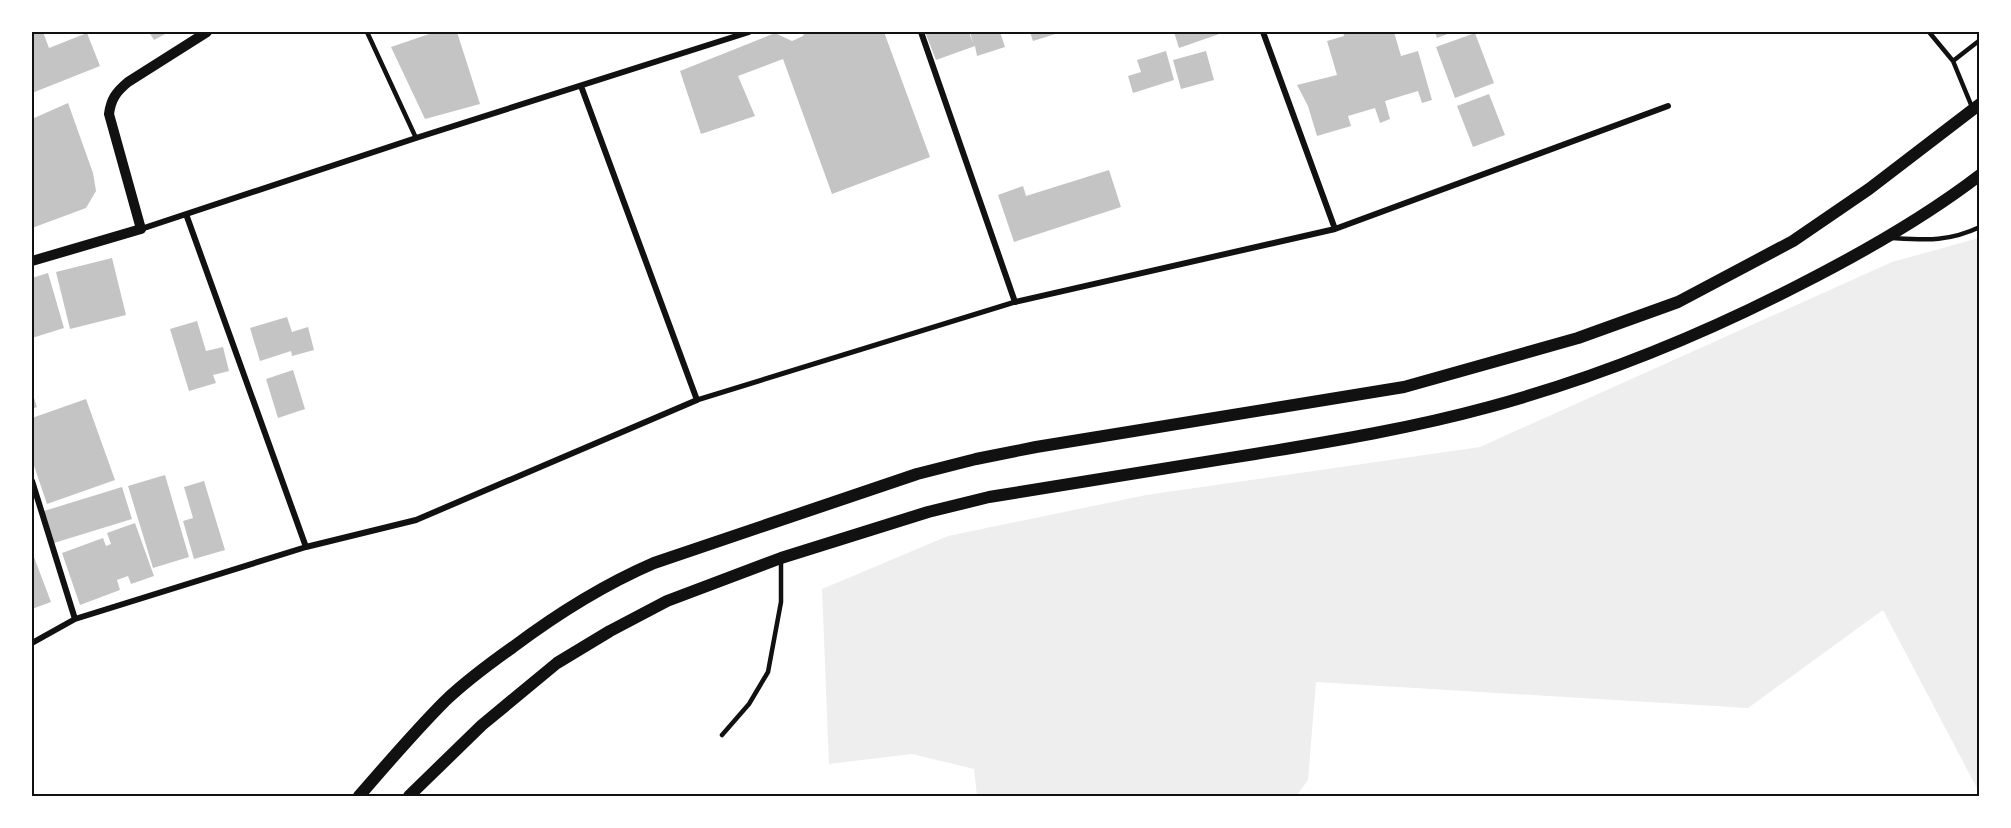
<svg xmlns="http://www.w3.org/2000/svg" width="2011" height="828" font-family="Quicksand,sans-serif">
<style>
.green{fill:#eee}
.building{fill:#c4c4c4}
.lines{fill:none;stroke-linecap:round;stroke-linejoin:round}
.service{stroke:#111;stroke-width:4.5}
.pedestrian{stroke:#111;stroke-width:5}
.minor{stroke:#111;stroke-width:6}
.tertiary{stroke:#111;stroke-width:10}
.secondary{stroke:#111;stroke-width:12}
.neatline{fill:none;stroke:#111;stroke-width:2}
</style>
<rect width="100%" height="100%" fill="#fff"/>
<!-- green -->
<path class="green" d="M1979,238V792L1883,610L1748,708L1316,682L1308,780L1296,796H977L974,769L912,754L829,764L822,589L948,536L1146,495L1480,447L1892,262Z"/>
<!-- building -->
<path class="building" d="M32,32H43L49,48L87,33L100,66L32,93Z
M149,32H169L154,40Z
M435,32H457L480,104L425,119L391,47Z
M805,32H884L930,157L832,194L783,59L738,76L755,116L701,134L680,71L775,33L792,41L803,36Z
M925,32H969L973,43L970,32H1000L1005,47L977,56L975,46L936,60Z
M1030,32H1062L1033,41Z
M1174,32H1225L1179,48Z
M1343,32H1394L1401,56L1418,51L1432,100L1422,103L1418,91L1385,101L1390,119L1380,123L1375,108L1348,116L1351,126L1317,136L1308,106L1297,85L1337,75L1327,41L1344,36Z
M1435,32H1453L1437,38Z
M1475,33L1494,83L1455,98L1436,47Z
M1166,51L1174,80L1133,93L1128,76L1141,72L1137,60Z
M1206,51L1214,80L1181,89L1173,60Z
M1489,94L1505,135L1473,147L1457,106Z
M68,103L93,173L96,191L86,208L32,228V119Z
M1109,170L1121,207L1014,242L998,195L1023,186L1026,196Z
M112,258L126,315L70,329L56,272Z
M48,273L64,328L32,338V278Z
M287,317L292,332L308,327L314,350L292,356L291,351L260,361L250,328Z
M197,321L206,351L223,347L229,371L213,375L216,383L189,391L170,329Z
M293,370L305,409L278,418L266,379Z
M32,392L37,407L32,409Z
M86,399L115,480L47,504L32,460V418Z
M165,475L189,557L153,568L128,486Z
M204,481L225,550L194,559L183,521L193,518L184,487Z
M122,487L132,519L54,543L44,511Z
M135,523L154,576L131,584L128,576L117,580L120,590L80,605L62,553L103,538L106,546L111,544L107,533Z
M34,557L51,602L32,609V558Z"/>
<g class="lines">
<!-- service -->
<path class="service" d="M367,32L416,138
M1929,32L1953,61L1972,107
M1953,61L1980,40
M1892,238C1926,240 1948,242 1980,227
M722,735L749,704L768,672L781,602V560"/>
<!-- pedestrian -->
<path class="pedestrian" d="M697,400L1015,302"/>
<!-- minor -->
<path class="minor" d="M921,32L1015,302L1335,229L1668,106
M1263,32L1335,229
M186,214L306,547
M141,229L416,138L749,32
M32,481L75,619
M32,643L75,619L306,547L416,520L697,400L581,86"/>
<!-- tertiary -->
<path class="tertiary" d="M32,261L141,229L109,114C111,99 116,92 128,82L207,32"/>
<!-- secondary -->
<path class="secondary" d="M359,796C387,764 415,731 445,701C466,681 489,664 513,647C557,614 603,585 654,563L917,474L976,459L1036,447L1404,387L1578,338L1678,302L1793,241L1869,189L1980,104
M409,796L482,725L557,663L610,631L667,601L781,558L928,512L989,497C1077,483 1166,468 1255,454C1334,441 1412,428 1489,407C1596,378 1700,336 1799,285C1862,253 1924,218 1980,175"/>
</g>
<!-- border -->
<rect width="2011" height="828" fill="none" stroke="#ffffff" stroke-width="66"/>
<rect x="33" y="33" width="1945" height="762" class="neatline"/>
</svg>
